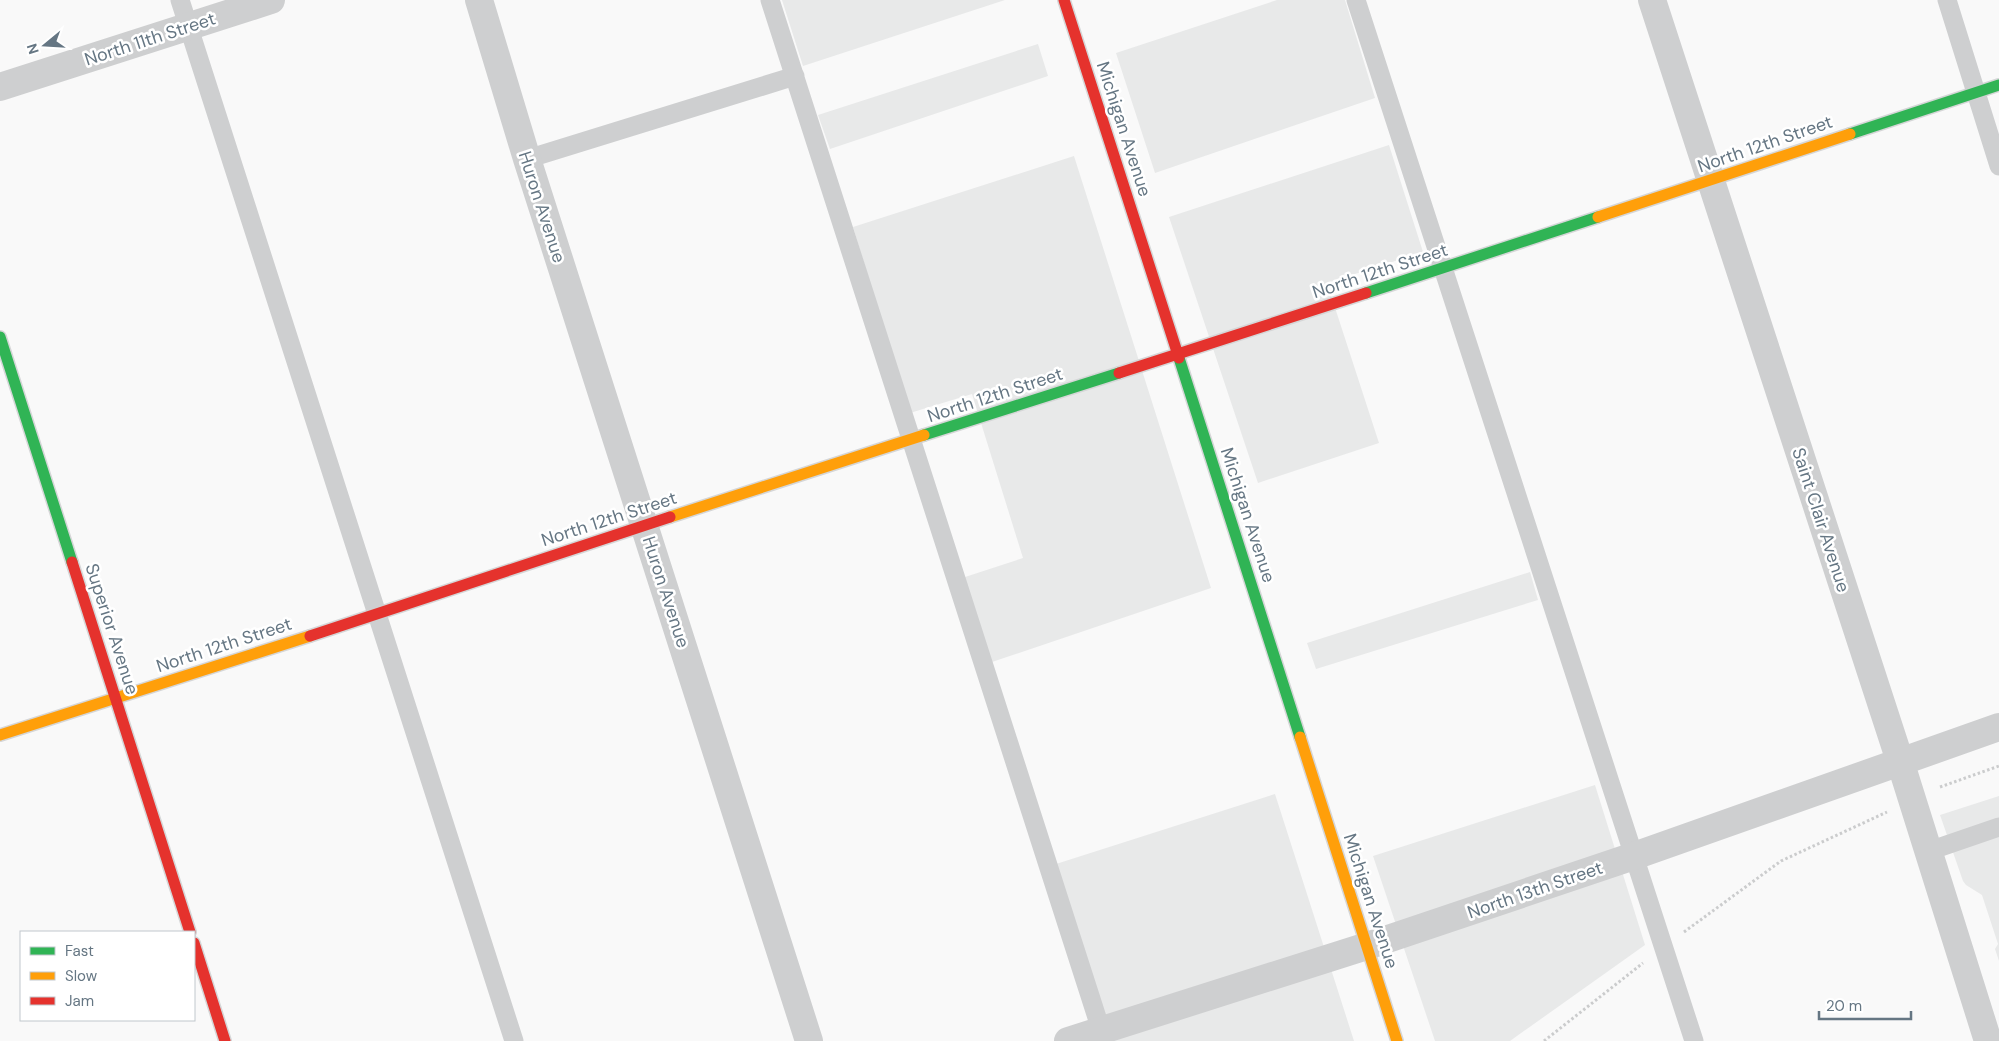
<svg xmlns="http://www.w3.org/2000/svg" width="1999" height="1041" font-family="'DM Sans',sans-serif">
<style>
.built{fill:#e8e9e9}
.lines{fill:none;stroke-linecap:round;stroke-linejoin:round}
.fast-casing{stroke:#d5d6d7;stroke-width:14}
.slow-casing{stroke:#d5d6d7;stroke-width:14}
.jam-casing{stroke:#d5d6d7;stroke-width:14}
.path{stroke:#cbcccd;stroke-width:3;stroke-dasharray:2.5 2.5;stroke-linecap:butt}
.lane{stroke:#cecfd0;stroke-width:19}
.street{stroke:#cecfd0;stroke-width:28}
.fast{stroke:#30b455;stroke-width:11}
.slow{stroke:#ff9f0a;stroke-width:11}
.jam{stroke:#e5322d;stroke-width:11}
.labels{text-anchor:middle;stroke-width:5;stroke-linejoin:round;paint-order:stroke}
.street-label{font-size:18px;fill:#657683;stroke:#fff}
</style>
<rect width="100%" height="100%" fill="#f9f9f9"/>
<!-- built -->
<path class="built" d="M782,0H1005L803,66Z
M1277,0H1345L1375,98L1155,173L1116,53Z
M1038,44L1048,76L830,149L818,115Z
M1389,145L1423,252L1327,283L1379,443L1258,483L1169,217Z
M1074,156L1211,588L989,663L962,578L1023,558L972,394L910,413L853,227Z
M1530,572L1538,600L1316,669L1307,643Z
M1595,785L1645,945L1510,1041H1435L1373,856Z
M1275,794L1354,1041H1113L1056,864Z
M1999,796V961L1995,949L1998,944L1982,895L1966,885L1963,881L1940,815Z"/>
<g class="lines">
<defs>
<path id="fast" d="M1850,134L1999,85
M1366,293L1598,217
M0,337L72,562
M1179,358L1300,737
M924,435L1119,373"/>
<path id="slow" d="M1598,217L1850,134
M670,517L924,435
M0,735L310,636
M1300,737L1397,1041"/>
<path id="jam" d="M1064,0L1179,358
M1119,373L1366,293
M72,562L190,932
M310,636L670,517
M194,943L225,1041"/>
</defs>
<!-- fast casing -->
<use href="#fast" class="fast-casing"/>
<!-- slow casing -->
<use href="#slow" class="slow-casing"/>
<!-- jam casing -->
<use href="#jam" class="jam-casing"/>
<!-- path -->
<path class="path" d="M1940,787L1999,766
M1684,932L1781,861L1887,812
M1544,1041L1643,963"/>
<!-- lane -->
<path class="lane" d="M180,0L514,1041
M770,0L1101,1030
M1356,0L1694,1041
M1947,0L1999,166
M527,159L795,76
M1929,851L1999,827"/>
<!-- street -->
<path class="street" d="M479,0L527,159L809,1041
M1652,0L1900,761L1988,1041
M0,87L271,0
M1068,1041L1367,946L1634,856L1999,727"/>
<!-- fast -->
<use href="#fast" class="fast"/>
<!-- slow -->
<use href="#slow" class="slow"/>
<!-- jam -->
<use href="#jam" class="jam"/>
</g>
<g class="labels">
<!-- street labels -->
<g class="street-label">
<text transform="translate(150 39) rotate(-18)" y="6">North 11th Street</text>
<text transform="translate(1124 129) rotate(72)" y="6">Michigan Avenue</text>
<text transform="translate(1765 144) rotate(-19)" y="6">North 12th Street</text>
<text transform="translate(542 207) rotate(72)" y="6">Huron Avenue</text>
<text transform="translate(1380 271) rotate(-18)" y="6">North 12th Street</text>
<text transform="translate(995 395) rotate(-18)" y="6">North 12th Street</text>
<text transform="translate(1248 515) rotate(72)" y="6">Michigan Avenue</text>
<text transform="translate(609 519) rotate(-18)" y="6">North 12th Street</text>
<text transform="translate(1821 520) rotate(72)" y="6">Saint Clair Avenue</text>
<text transform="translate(666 592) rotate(72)" y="6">Huron Avenue</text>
<text transform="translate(112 629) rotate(72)" y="6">Superior Avenue</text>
<text transform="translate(224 645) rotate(-18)" y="6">North 12th Street</text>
<text transform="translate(1535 890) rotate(-19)" y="6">North 13th Street</text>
<text transform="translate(1371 901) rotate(72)" y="6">Michigan Avenue</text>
</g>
</g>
<!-- legend -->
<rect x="20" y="931" width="175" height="90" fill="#ffffff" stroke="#c1c8cd"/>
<rect x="30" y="947" width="25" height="8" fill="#30b455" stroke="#c1c8cd"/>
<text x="65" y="956" font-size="15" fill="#657683">Fast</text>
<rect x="30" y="972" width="25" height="8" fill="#ff9f0a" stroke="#c1c8cd"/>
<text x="65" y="981" font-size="15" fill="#657683">Slow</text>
<rect x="30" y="997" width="25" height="8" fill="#e5322d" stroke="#c1c8cd"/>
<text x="65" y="1006" font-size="15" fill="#657683">Jam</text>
<!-- north arrow -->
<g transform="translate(45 45) rotate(252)" stroke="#ffffff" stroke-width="4" paint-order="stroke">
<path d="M0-4L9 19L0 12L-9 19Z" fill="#657683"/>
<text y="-8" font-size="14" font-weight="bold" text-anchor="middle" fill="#657683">N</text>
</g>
<!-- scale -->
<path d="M1819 1011v8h92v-8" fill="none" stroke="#657683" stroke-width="2.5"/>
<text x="1826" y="1011" font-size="15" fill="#657683" stroke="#ffffff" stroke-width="4" paint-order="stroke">20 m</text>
</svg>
